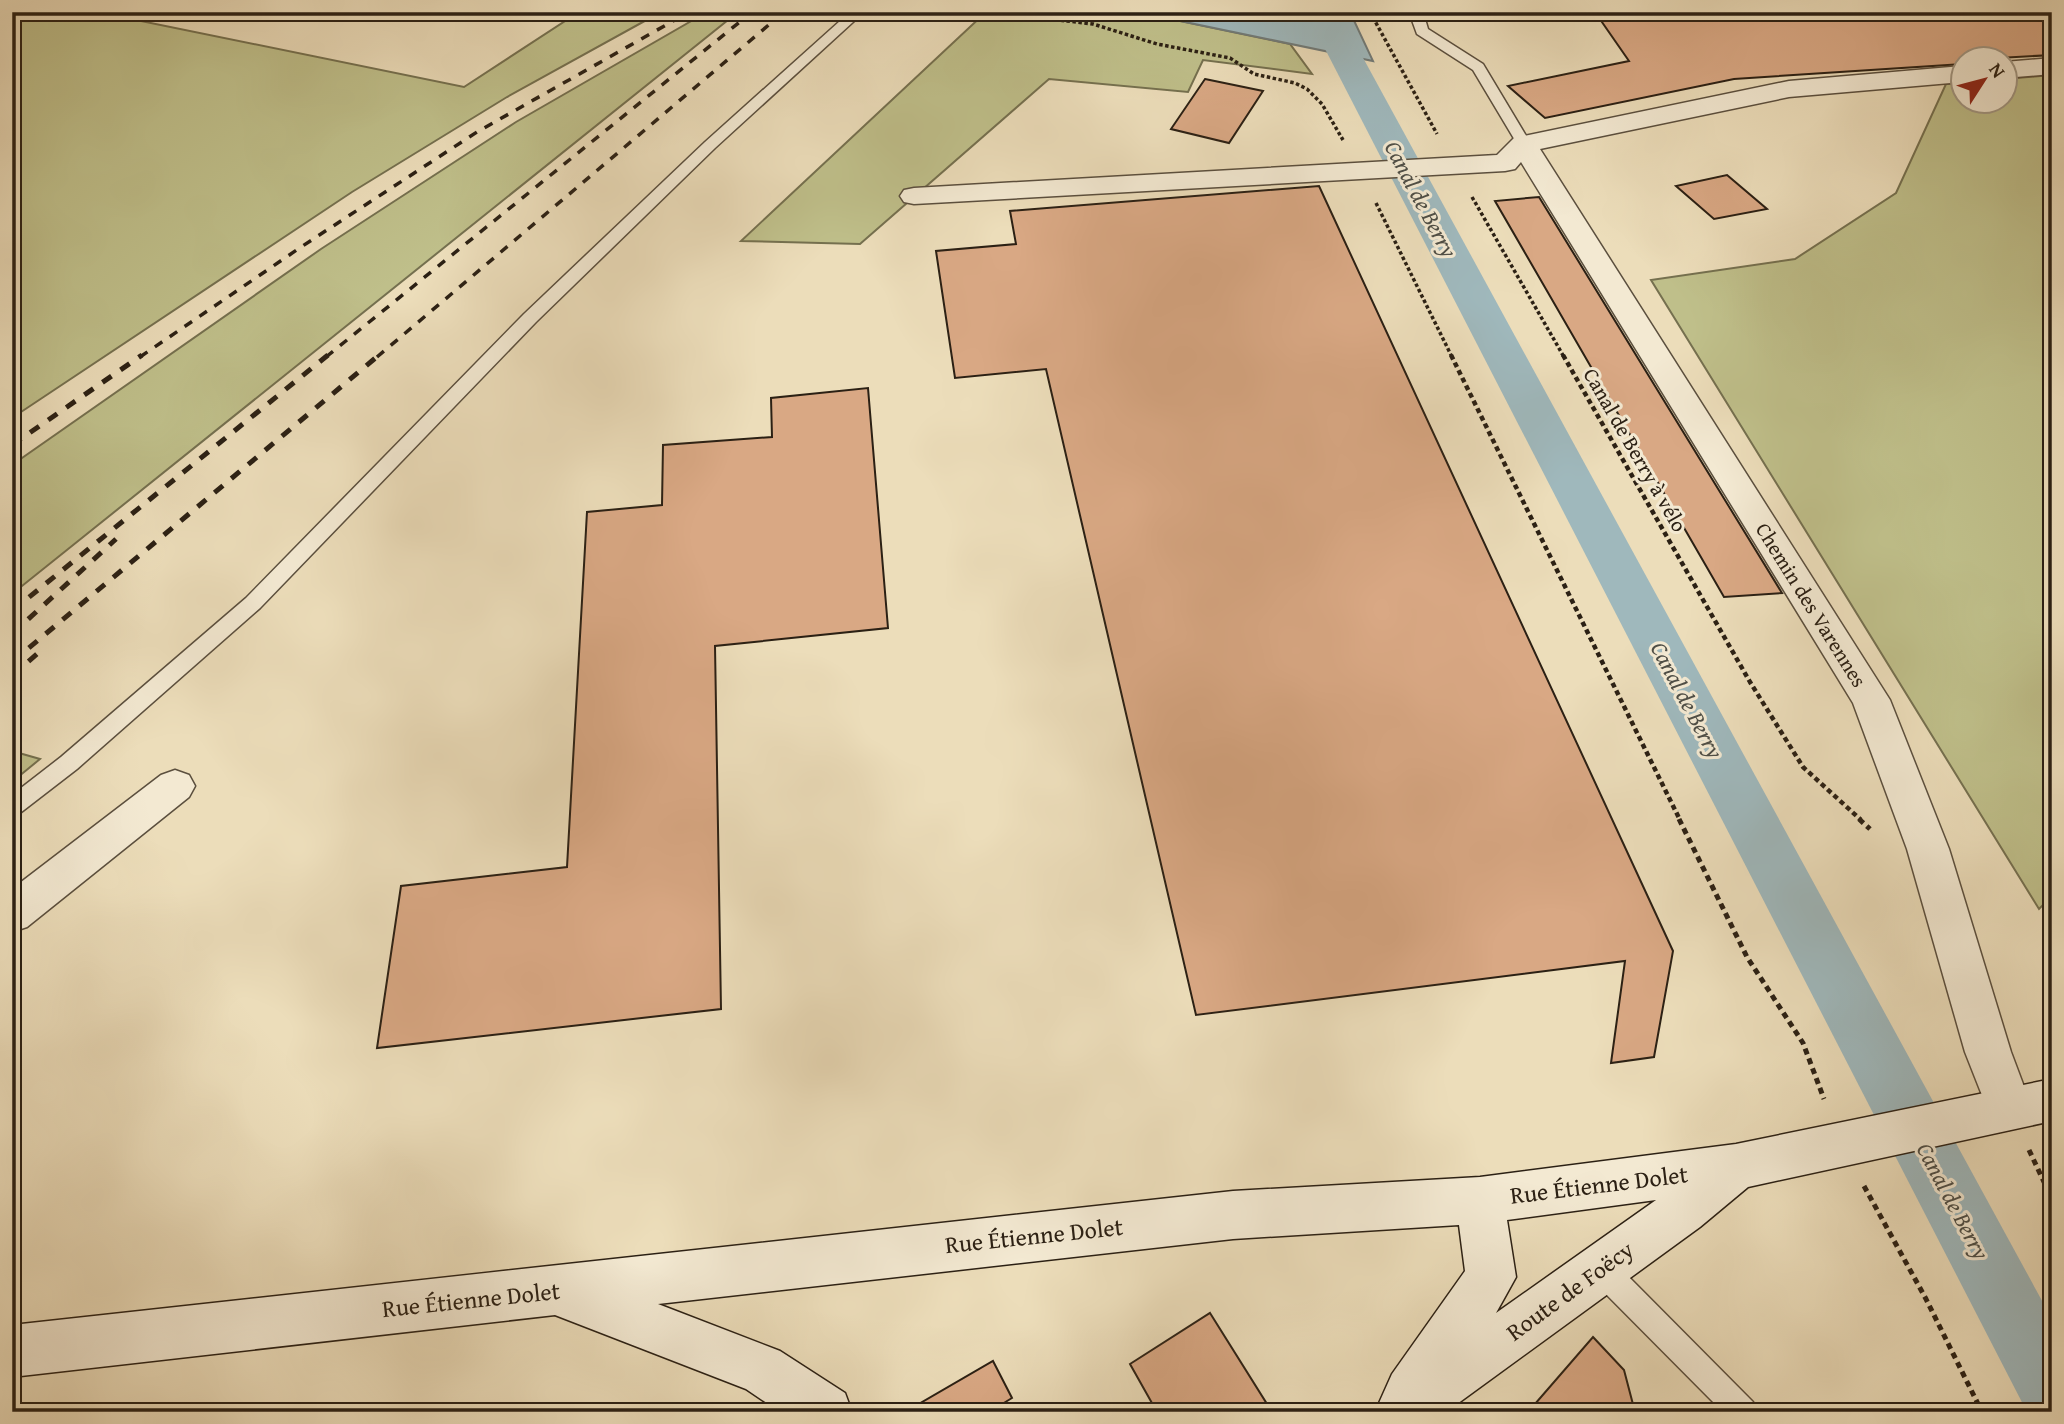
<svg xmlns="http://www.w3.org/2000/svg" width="2064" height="1424" font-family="'Gentium Book Plus',serif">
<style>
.green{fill:#bfbf8a;stroke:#75704f;stroke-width:2}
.water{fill:#9fb8bc;stroke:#717b79;stroke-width:2}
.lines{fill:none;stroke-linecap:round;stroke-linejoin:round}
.canal{fill:#9fb8bc;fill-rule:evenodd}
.building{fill:#d9a884;stroke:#2b2014;stroke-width:2}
.lane-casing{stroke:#5b4f3e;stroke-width:3}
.street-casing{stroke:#5b4f3e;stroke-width:3}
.secondary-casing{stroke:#2b2014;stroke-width:3}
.path-far2{stroke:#2b2014;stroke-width:3.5;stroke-dasharray:3.5 2.5;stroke-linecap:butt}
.path-far1{stroke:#2b2014;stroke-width:4.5;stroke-dasharray:5 3.5;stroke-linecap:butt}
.path{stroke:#2b2014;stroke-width:5;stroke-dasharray:6 4.5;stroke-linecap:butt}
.lane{fill:#f3e9d2;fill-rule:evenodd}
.street{fill:#f3e9d2;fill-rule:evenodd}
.secondary{fill:#f3e9d2;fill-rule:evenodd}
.rail-far1{stroke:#2b2014;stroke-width:3.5;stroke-dasharray:9 9;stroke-linecap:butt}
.rail{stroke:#2b2014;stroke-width:5;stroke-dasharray:11 11;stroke-linecap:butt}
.labels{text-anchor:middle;stroke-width:6;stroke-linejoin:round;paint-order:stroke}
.street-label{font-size:21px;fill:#2b2014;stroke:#f3e9d2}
.water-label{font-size:23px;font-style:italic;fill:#4e4e46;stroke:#f3e9d2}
.near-street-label{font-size:24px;fill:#2b2014;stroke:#f3e9d2}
</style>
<rect width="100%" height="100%" fill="#ecddba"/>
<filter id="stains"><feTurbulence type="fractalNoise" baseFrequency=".00286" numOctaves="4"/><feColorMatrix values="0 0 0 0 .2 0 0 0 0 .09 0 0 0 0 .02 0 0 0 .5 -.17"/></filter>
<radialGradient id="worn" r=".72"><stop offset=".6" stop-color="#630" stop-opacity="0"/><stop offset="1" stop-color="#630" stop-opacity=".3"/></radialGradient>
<!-- green -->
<path class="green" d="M12,12H97L464,87L579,12H661L507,97L352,192L12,418Z
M707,12H738L12,594V465L321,249L516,122Z
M986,12H1137L1290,44L1312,74L1203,60L1188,92L1049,79L860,244L741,241Z
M2052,75V896L2039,909L1651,280L1795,259L1896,193L1946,84L1962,83V102H2004L2005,79Z
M12,751L40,759L12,782Z"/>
<!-- water -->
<path class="water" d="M1137,12H1350L1373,61Z"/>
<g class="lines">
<!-- canal -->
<path class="canal" d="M1306,12H1338L2052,1319V1412H2027Z"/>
</g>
<!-- building -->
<path class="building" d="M1595,12H2052V55L1963,60V64L1734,79L1545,118L1508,86L1629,61Z
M1205,79L1263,91L1229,143L1171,129Z
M1727,175L1767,209L1714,219L1676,186Z
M1319,186L1673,951L1654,1057L1611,1063L1625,961L1196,1015L1046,369L955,378L936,251L1016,244L1010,211Z
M1539,197L1782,593L1724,597L1495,201Z
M868,388L888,628L715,646L721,1009L377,1048L401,886L567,867L587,512L662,505L663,445L772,437L771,398Z
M1210,1313L1272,1412H1157L1130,1364Z
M1593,1337L1624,1370L1635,1412H1528Z
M993,1361L1012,1398L989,1412H905Z"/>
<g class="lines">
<defs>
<path id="lane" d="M850,12H864L715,148L536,322L260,608L77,769L20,813L12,816V795L61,757L246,598L524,314L705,142Z
M1409,12H1423L1428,29L1483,64L1531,144L1529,147H1519L1473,70L1417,34Z
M1601,1256L1611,1259L1753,1402L1757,1412H1723L1591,1279L1587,1269L1591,1259Z"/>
<path id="street" d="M2052,58V74L2004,78V62Z
M1962,66V82L1789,97L1540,149L1890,700L1949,849L2011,1052L2032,1108L2025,1123L2009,1130L1993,1123L1965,1052L1907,849L1853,703L1521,162L1515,169L1505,171L914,204L904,202L900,196L904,190L914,188L1497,155L1514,138L1789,81Z
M175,770L189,775L195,786L189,797L27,927L12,932V889L161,775Z"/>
<path id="secondary" d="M2052,1079V1121L1748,1187L1700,1227L1446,1412H1375L1392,1374L1465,1271L1459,1225L1233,1239L658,1304L780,1351L845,1393L852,1412H780L746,1389L555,1315L12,1377V1325L1233,1191L1480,1177L1736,1144ZM1656,1200L1496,1313L1516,1277L1507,1220Z"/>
</defs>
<!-- lane casing -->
<use href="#lane" class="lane-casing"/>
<!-- street casing -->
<use href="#street" class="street-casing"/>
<!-- secondary casing -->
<use href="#secondary" class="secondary-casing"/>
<!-- path-far2 -->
<path class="path-far2" d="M989,12L1093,24L1157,44L1230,58L1254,74L1295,83L1307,89L1322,104L1343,140
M1370,12L1437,134
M1472,197L1564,357
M1376,203L1452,357"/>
<!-- path-far1 -->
<path class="path-far1" d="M1451,355L1680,820
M1563,355L1750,682L1803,767L1861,820"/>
<!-- path -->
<path class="path" d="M1679,819L1747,957L1803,1043L1824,1099
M1859,819L1870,829
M2029,1150L2052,1199
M1864,1186L1926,1299L1982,1412"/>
<!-- lane -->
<use href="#lane" class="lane"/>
<!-- street -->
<use href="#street" class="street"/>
<!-- secondary -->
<use href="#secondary" class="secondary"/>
<!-- rail-far1 -->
<path class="rail-far1" d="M140,357L301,247L477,132L689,12
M326,357L752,12
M377,357L784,12"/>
<!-- rail -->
<path class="rail" d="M12,445L142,355
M12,611L328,355
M12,634L116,539
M12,662L379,355
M12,676L37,654"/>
</g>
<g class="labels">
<!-- street labels -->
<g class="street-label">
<text transform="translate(1635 450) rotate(60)" y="7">Canal de Berry à vélo</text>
<text transform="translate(1811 605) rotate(58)" y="7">Chemin des Varennes</text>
</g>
<!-- water labels -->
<g class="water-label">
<text transform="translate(1421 199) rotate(62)" y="8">Canal de Berry</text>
<text transform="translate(1687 700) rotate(62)" y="8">Canal de Berry</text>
<text transform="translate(1953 1201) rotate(62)" y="8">Canal de Berry</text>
</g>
<!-- near-street labels -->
<g class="near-street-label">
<text transform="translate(1599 1185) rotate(-7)" y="8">Rue Étienne Dolet</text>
<text transform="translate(1034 1236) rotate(-6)" y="8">Rue Étienne Dolet</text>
<text transform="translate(1570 1291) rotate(-36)" y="8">Route de Foëcy</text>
<text transform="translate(471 1300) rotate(-6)" y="8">Rue Étienne Dolet</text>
</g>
</g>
<!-- margin -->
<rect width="2064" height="1424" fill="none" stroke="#ecddba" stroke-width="42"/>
<rect x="14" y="14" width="2036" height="1396" fill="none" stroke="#2b2014" stroke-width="3.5"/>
<rect x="21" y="21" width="2022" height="1382" fill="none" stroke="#2b2014" stroke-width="2"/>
<!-- north arrow -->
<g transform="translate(1984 80) rotate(54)"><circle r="33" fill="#f3e9d2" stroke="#a39986" stroke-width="2"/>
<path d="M0-5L12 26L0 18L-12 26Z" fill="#8f2418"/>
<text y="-10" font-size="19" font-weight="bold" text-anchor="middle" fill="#2b2014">N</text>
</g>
<rect width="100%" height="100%" filter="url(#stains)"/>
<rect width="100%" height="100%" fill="url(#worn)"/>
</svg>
